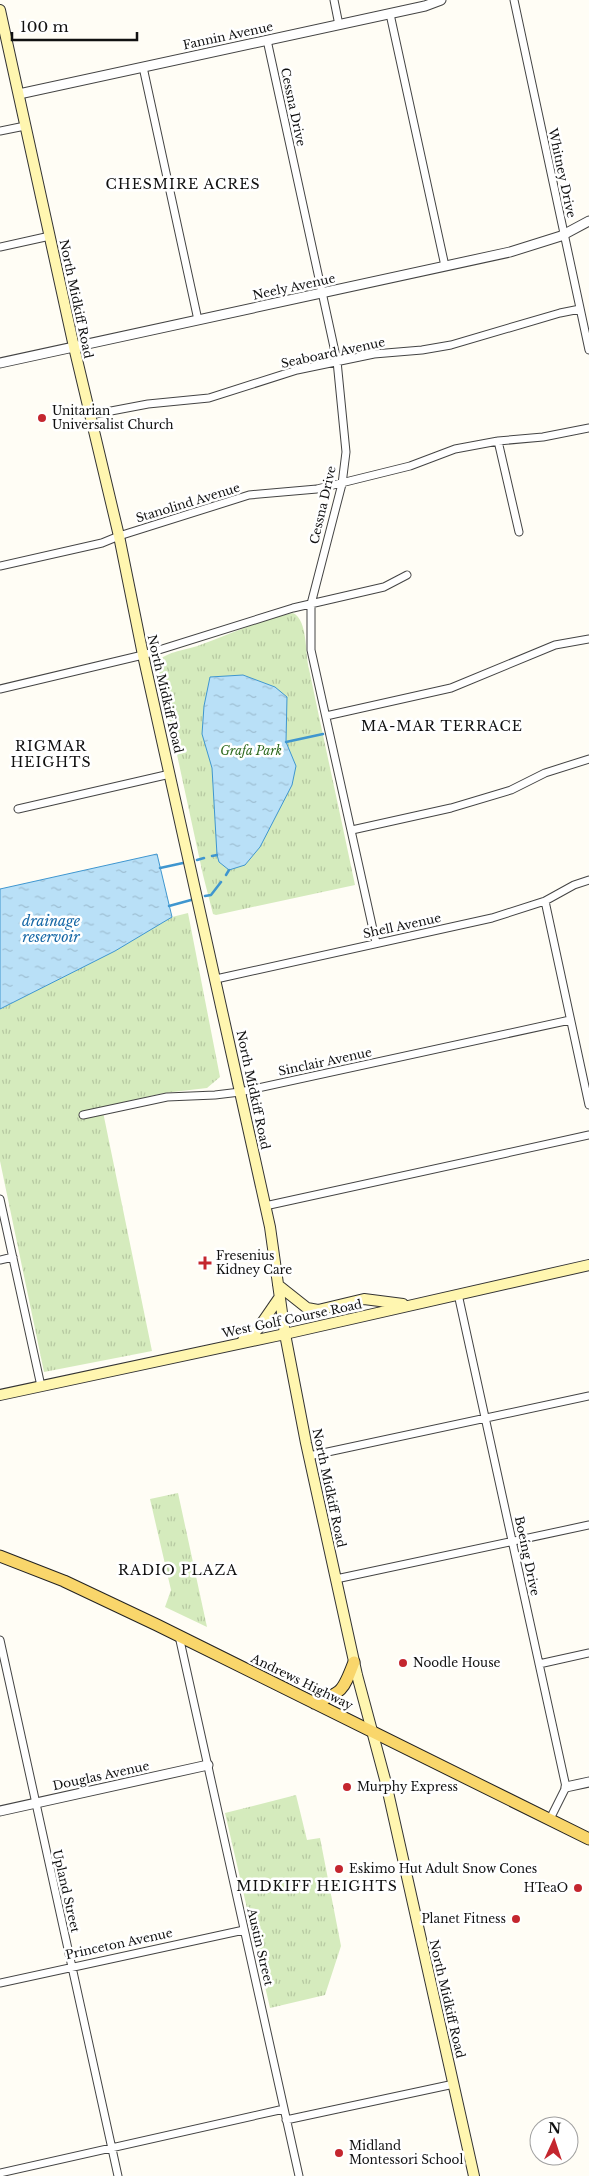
<svg xmlns="http://www.w3.org/2000/svg" width="589" height="2176" font-family="'Libre Baskerville',serif">
<style>
.grass{fill:url(#grass-tufts)}
.water{fill:url(#water-ripples);stroke:#3f96cf}
.lines{fill:none;stroke-linecap:round;stroke-linejoin:round}
.stream{stroke:#3f96cf;stroke-width:2.5}
.minor-casing{stroke:#444;stroke-width:9}
.tertiary-casing{stroke:#444;stroke-width:11}
.secondary-casing{stroke:#333;stroke-width:12}
.primary-casing{stroke:#222;stroke-width:13}
.minor{stroke:#fff;stroke-width:7}
.tertiary{stroke:#fff;stroke-width:9}
.secondary{stroke:#fff6b0;stroke-width:10}
.primary{stroke:#f9d66b;stroke-width:11}
.poi-dot{fill:#c4262e;stroke:#fff;stroke-width:2}
.labels{text-anchor:middle;stroke-width:5;stroke-linejoin:round;paint-order:stroke}
.street-label{font-size:12px;fill:#111;stroke:#fff}
.poi-label{font-size:12px;fill:#111;stroke:#fff;text-anchor:start}
.park-label{font-size:12px;font-style:italic;fill:#2f6b1f;stroke:#fff}
.neighbourhood-label{font-size:14px;letter-spacing:1px;fill:#111;stroke:#fff}
.water-label{font-size:14px;font-style:italic;fill:#1768a6;stroke:#fff}
</style>
<defs>
<pattern id="grass-tufts" width="24" height="20" patternUnits="userSpaceOnUse" patternTransform="scale(1.25)"><rect width="24" height="20" fill="#d5ebbd"/><path d="M3 7l-1-3M5 7V3M7 7l1-3M15 17l-1-3M17 17v-4M19 17l1-3" fill="none" stroke="#b6c8a1"/></pattern>
<pattern id="water-ripples" width="26" height="14" patternUnits="userSpaceOnUse" patternTransform="scale(1.25)"><rect width="26" height="14" fill="#b9e0f7"/><path d="M2 4q2-2 4 0t4 0M15 11q2-2 4 0t4 0" fill="none" stroke="#9ebfd3"/></pattern>
</defs>
<rect width="100%" height="100%" fill="#fffdf5"/>
<!-- grass -->
<path class="grass" d="M293,613C308,620 305,654 309,669C324,741 340,813 355,885L216,915L213,914L203,875L157,662C167,651 187,650 200,645C231,634 261,619 293,613Z
M188,913L220,1077L207,1088L164,1093L102,1107L152,1351L44,1372L0,1161V1009L172,917Z
M178,1493L207,1627L165,1607L171,1590L150,1499Z
M296,1795L307,1840L320,1838L341,1946L325,1995L270,2008L225,1813Z"/>
<!-- water -->
<path class="water" d="M243,675L275,687L287,697L286,742L296,766L292,785L260,847L245,865L229,870L219,862L217,855L212,768L202,734L204,706L210,677Z
M157,854L172,917L115,951L0,1009V889Z"/>
<g class="lines">
<!-- stream -->
<path class="stream" d="M286,742L323,734
M212,856L217,855
M197,860L204,858
M160,868L183,863
M226,875L229,870
M205,896L211,895L221,882
M169,906L191,900"/>
<defs>
<path id="minor" d="M334,0L339,25
M514,0L589,350
M390,14L445,266
M267,40L337,361L346,452L342,484L311,604V650L376,943
M143,67L198,320
M0,131L25,126
M0,247L50,236
M90,415L148,404L209,398L297,370L374,354L422,350L451,345L560,313L580,309
M498,441L519,532
M0,566L102,543L119,536L249,495L317,489L410,466L455,449L498,441L543,437L589,428
M0,689L143,655L293,608L384,587L407,575
M326,716L451,688L555,645L589,639
M18,809L170,774
M352,830L451,808L511,790L545,773L589,759
M545,901L589,1105
M216,979L492,918L545,901L574,885L589,880
M83,1115L167,1097L215,1095L240,1092L570,1020
M0,1199L41,1386
M265,1206L589,1135
M0,1260L13,1257
M458,1294L566,1787L550,1819
M309,1456L589,1396
M336,1579L589,1525
M179,1636L299,2176
M0,1640L118,2176
M539,1664L589,1653
M0,1983L244,1930
M286,2120L454,2084
M0,2173L284,2109"/>
<path id="tertiary" d="M19,94L425,6L441,0
M0,363L510,252L561,236L589,221
M566,1787L589,1782
M0,1811L208,1765"/>
<path id="secondary" d="M0,10L74,347L119,536L143,655L270,1227L285,1334L306,1443L357,1675L386,1783L474,2176
M278,1285L307,1308L318,1310L364,1299L403,1304
M243,1340L257,1330L279,1298
M0,1395L285,1334L589,1265"/>
<path id="primary" d="M0,1556L64,1581L157,1625L589,1839
M314,1703C343,1692 343,1691 354,1662"/>
</defs>
<!-- minor casing -->
<use href="#minor" class="minor-casing"/>
<!-- tertiary casing -->
<use href="#tertiary" class="tertiary-casing"/>
<!-- secondary casing -->
<use href="#secondary" class="secondary-casing"/>
<!-- primary casing -->
<use href="#primary" class="primary-casing"/>
<!-- minor -->
<use href="#minor" class="minor"/>
<!-- tertiary -->
<use href="#tertiary" class="tertiary"/>
<!-- secondary -->
<use href="#secondary" class="secondary"/>
<!-- primary -->
<use href="#primary" class="primary"/>
</g>
<!-- markers -->
<g class="poi-dot">
<circle cx="42" cy="418" r="5"/>
<path d="M202.5 1255.5h5v5h5v5h-5v5h-5v-5h-5v-5h5z"/>
<circle cx="403" cy="1663" r="5"/>
<circle cx="347" cy="1787" r="5"/>
<circle cx="339" cy="1869" r="5"/>
<circle cx="578" cy="1888" r="5"/>
<circle cx="516" cy="1919" r="5"/>
<circle cx="339" cy="2153" r="5"/>
</g>
<g class="labels">
<!-- street labels -->
<g class="street-label">
<text transform="translate(228 36) rotate(-12)" y="4">Fannin Avenue</text>
<text transform="translate(293 107) rotate(78)" y="4">Cessna Drive</text>
<text transform="translate(562 173) rotate(78)" y="4">Whitney Drive</text>
<text transform="translate(294 287) rotate(-12)" y="4">Neely Avenue</text>
<text transform="translate(76 299) rotate(78)" y="4">North Midkiff Road</text>
<text transform="translate(333 353) rotate(-12)" y="4">Seaboard Avenue</text>
<text transform="translate(188 503) rotate(-17)" y="4">Stanolind Avenue</text>
<text transform="translate(323 505) rotate(-77)" y="4">Cessna Drive</text>
<text transform="translate(165 694) rotate(77)" y="4">North Midkiff Road</text>
<text transform="translate(402 926) rotate(-12)" y="4">Shell Avenue</text>
<text transform="translate(325 1062) rotate(-12)" y="4">Sinclair Avenue</text>
<text transform="translate(253 1090) rotate(78)" y="4">North Midkiff Road</text>
<text transform="translate(292 1319) rotate(-12)" y="4">West Golf Course Road</text>
<text transform="translate(329 1488) rotate(78)" y="4">North Midkiff Road</text>
<text transform="translate(527 1556) rotate(78)" y="4">Boeing Drive</text>
<text transform="translate(302 1682) rotate(26)" y="4">Andrews Highway</text>
<text transform="translate(101 1776) rotate(-12)" y="4">Douglas Avenue</text>
<text transform="translate(66 1891) rotate(77)" y="4">Upland Street</text>
<text transform="translate(119 1944) rotate(-12)" y="4">Princeton Avenue</text>
<text transform="translate(260 1947) rotate(77)" y="4">Austin Street</text>
<text transform="translate(447 1999) rotate(77)" y="4">North Midkiff Road</text>
</g>
<!-- poi labels -->
<g class="poi-label">
<text x="52" y="415">Unitarian<tspan x="52" dy="14">Universalist Church</tspan></text>
<text x="216" y="1260">Fresenius<tspan x="216" dy="14">Kidney Care</tspan></text>
<text x="413" y="1667">Noodle House</text>
<text x="357" y="1791">Murphy Express</text>
<text x="349" y="1873">Eskimo Hut Adult Snow Cones</text>
<text x="568" y="1892" text-anchor="end">HTeaO</text>
<text x="506" y="1923" text-anchor="end">Planet Fitness</text>
<text x="349" y="2150">Midland<tspan x="349" dy="14">Montessori School</tspan></text>
</g>
<!-- park labels -->
<g class="park-label">
<text x="251" y="755">Grafa Park</text>
</g>
<!-- neighbourhood labels -->
<g class="neighbourhood-label">
<text x="183" y="189">CHESMIRE ACRES</text>
<text x="442" y="731">MA-MAR TERRACE</text>
<text x="51" y="751">RIGMAR<tspan x="51" dy="16">HEIGHTS</tspan></text>
<text x="178" y="1575">RADIO PLAZA</text>
<text x="317" y="1891">MIDKIFF HEIGHTS</text>
</g>
<!-- water labels -->
<g class="water-label">
<text x="51" y="926">drainage<tspan x="51" dy="16">reservoir</tspan></text>
</g>
</g>
<!-- north arrow -->
<g transform="translate(554 2141) rotate(3)"><circle r="24" fill="#ffffff" stroke="#a0a0a0"/>
<path d="M0-4L9 19L0 12L-9 19Z" fill="#c4262e"/>
<text y="-8" font-size="14" font-weight="bold" text-anchor="middle" fill="#111111">N</text>
</g>
<!-- scale -->
<path d="M12 32v8h125v-8" fill="none" stroke="#111111" stroke-width="2.5"/>
<text x="20" y="32" font-size="15" fill="#111111" stroke="#ffffff" stroke-width="4" paint-order="stroke">100 m</text>
</svg>
